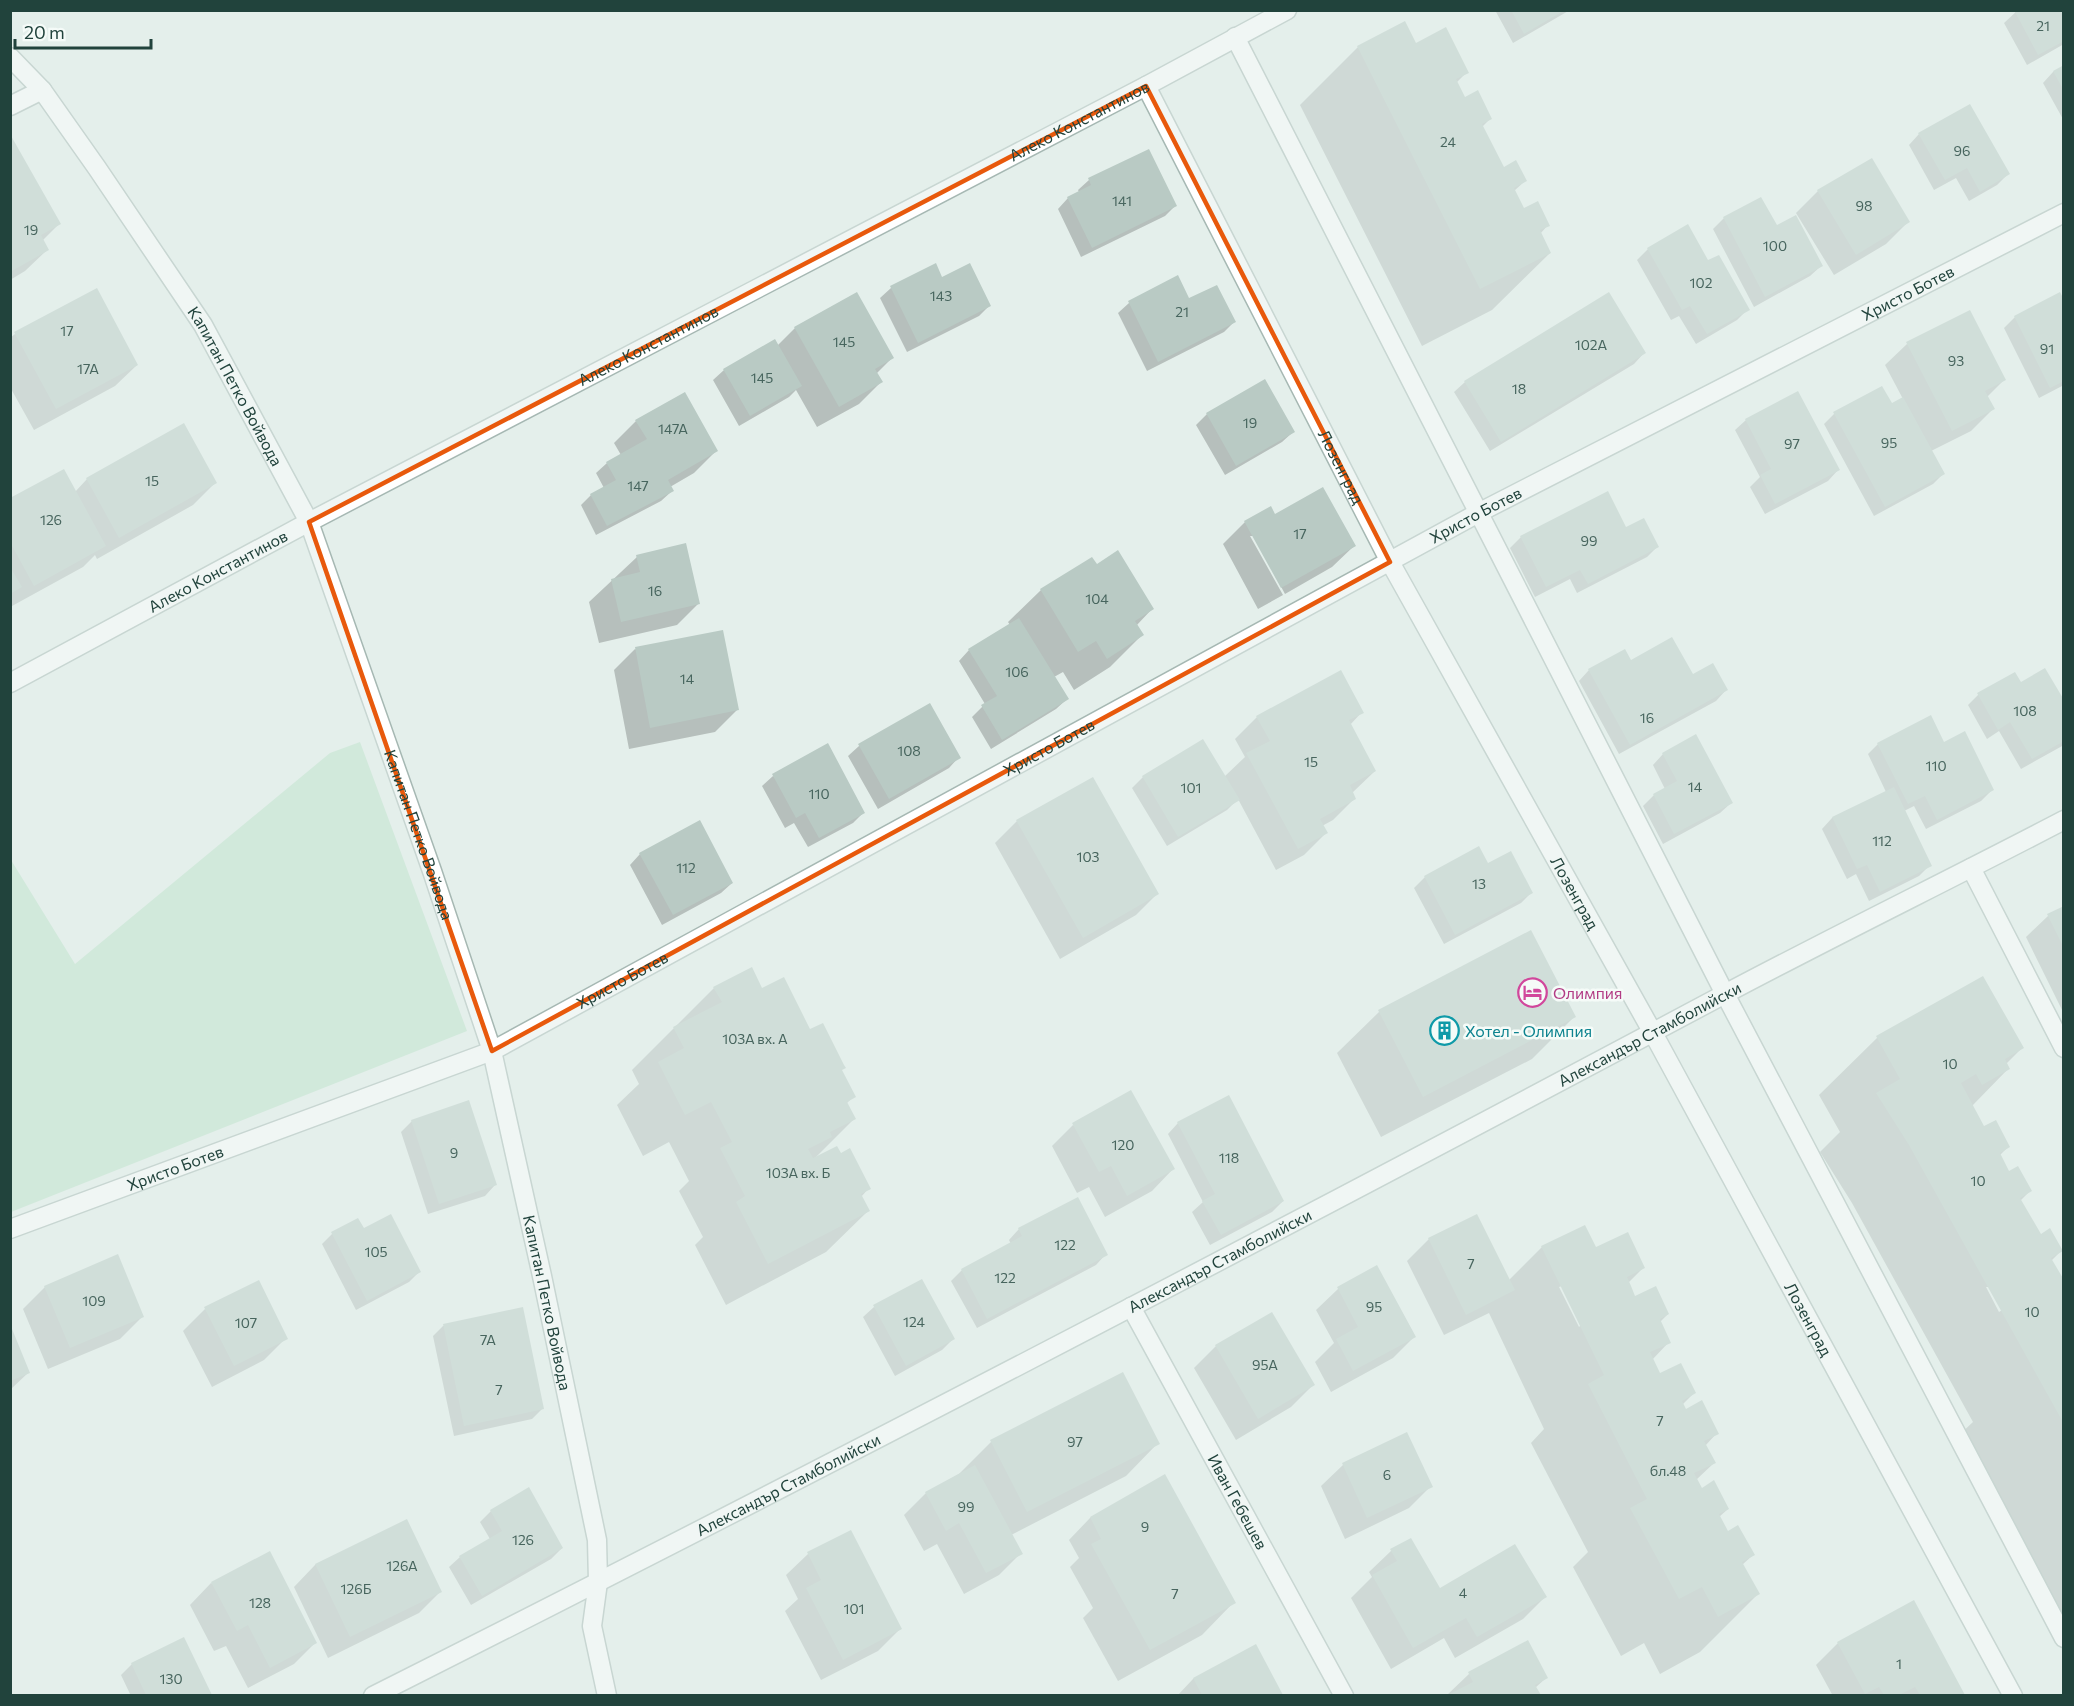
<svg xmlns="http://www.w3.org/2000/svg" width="2074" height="1706" font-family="Commissioner,sans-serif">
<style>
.green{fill:#bbe2c8}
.shadow{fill:#0003;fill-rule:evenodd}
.building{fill:#b9cac4}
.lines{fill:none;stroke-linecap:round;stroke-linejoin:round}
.service-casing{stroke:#a6b8b3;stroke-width:21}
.minor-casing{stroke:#a6b8b3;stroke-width:21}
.service{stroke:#fff;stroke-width:18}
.minor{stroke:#fff;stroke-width:18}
.marked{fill:none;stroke:#e8590c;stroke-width:4.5;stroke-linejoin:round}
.labels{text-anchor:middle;stroke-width:5;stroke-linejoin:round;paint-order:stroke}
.number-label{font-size:14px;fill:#47655e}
.street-label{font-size:16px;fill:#21433c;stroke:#f5fbf8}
.hotel-label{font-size:16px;fill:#b23c85;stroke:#f5fbf8;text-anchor:start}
.culture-label{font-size:16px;fill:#0d838f;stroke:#f5fbf8;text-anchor:start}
</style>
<rect width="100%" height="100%" fill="#e4efeb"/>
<!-- green -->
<path class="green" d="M360,742L467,1031L11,1212V860L75,964L330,753Z"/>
<!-- shadow -->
<path class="shadow" d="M1495,10H1570L1513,43Z
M2018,10H2064V44L2027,65L2004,23Z
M1416,45L1467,72L1456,83L1464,99L1490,119L1482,127L1503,169L1525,181L1514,191L1524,210L1548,225L1540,234L1550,253L1492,310L1422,346L1300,105L1358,47Z
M2064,67V121L2043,83L2053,72Z
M1919,134L2008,174L1997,185L1969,201L1956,178L1934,190L1909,145Z
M10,137L59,224L42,241L47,250L25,271L10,280Z
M1089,180L1175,206L1165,216L1081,257L1058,209L1068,198L1079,192L1078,190Z
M1818,191L1908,222L1886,244L1834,275L1796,213Z
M1724,218L1776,227L1821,266L1810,276L1754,307L1713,229Z
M1687,226L1708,262L1748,309L1737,320L1696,344L1679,316L1671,320L1637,260L1648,249Z
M1177,277L1189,300L1234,322L1224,332L1147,371L1118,313L1129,303Z
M942,279L989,306L979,316L907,352L880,298L891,288Z
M2059,294L2064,304V385L2039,398L2004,328L2015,317Z
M795,328L892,358L876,374L881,382L859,404L817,427L796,390L789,397L739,426L713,380L724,370L777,346Z
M15,334L137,365L115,386L34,430L10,387V338Z
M1907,344L2004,380L1987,397L1993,409L1971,431L1931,451L1944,473L1933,484L1874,516L1824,424L1834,414L1891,405L1903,399L1885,365Z
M1644,353L1634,364L1490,451L1454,392L1465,382Z
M1207,414L1293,432L1282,442L1225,475L1196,425Z
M1746,420L1838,470L1828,481L1765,514L1750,487L1760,477L1735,430Z
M636,421L716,451L694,473L670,487L672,491L661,501L596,535L581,505L591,495L604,488L596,473L607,463L621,455L614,443Z
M87,479L215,483L193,505L97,559L95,555L83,567L12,606L10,500L75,492Z
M1275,516L1354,546L1332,567L1285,594L1254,536H1250L1283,595L1258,609L1223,544L1245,522Z
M1521,537L1657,547L1647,557L1577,593L1570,579L1535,597L1510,548Z
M637,557L699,603L677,625L599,643L589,602Z
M1096,566L1152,609L1136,626L1142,635L1110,667L1074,690L1063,672L1054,677L1067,699L1056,709L991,749L972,717L985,704L959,661L969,650L1010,625L1008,622L1041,590Z
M635,649L737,710L715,732L629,749L614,670Z
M1630,662L1692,676L1726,690L1716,701L1619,754L1579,681L1589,670Z
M2020,684L2064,703V745L2021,769L1999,731L1987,739L1968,705L1978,695Z
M930,705L959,757L949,768L878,809L848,756L859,746Z
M1362,712L1350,725L1375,771L1352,793L1355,798L1333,820L1322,826L1326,833L1304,855L1276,870L1238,799L1227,810L1167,846L1132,788L1143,777L1202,741L1224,777L1245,757L1235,739L1257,717Z
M1878,744H1943L1992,790L1981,801L1926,829L1914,806L1904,811L1930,865L1919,876L1869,901L1856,874L1847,879L1822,829L1832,818L1886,792L1868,754Z
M1663,754L1731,803L1720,813L1663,844L1643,806L1654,795L1665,789L1653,765Z
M773,776L864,812L853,823L808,847L794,823L785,828L762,786Z
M1017,821L1157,894L1136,915L1060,959L995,843Z
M1478,848L1487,865L1532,892L1521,903L1444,944L1414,888L1425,877Z
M640,854L732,883L721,893L662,925L630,865Z
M2064,908V1011L2063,1012L2026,937L2048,916Z
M1982,978L2022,1048L2006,1064L2008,1069L1972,1106L1984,1128L2008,1147L1999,1156L2009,1173L2030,1191L2020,1201L2040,1236L2061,1251L2051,1261L2064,1283V1630L1957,1437L1973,1422L1852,1203L1820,1152L1840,1132L1819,1095L1877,1038ZM1986,1287H1989L2002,1310L1999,1312Z
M714,988L761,990L810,1031L841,1071L854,1096L846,1104L854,1119L814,1159L869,1188L861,1197L868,1211L826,1252L726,1305L695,1245L703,1237L679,1191L689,1181L669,1142L643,1156L617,1105L639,1084L632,1070Z
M1379,1012L1574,1017L1532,1059L1381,1137L1337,1053Z
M412,1121L495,1185L485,1196L428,1214L401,1132Z
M1178,1123L1283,1201L1272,1212L1210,1245L1192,1212L1203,1202L1168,1134Z
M1073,1125L1173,1169L1152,1191L1105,1217L1089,1187L1077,1193L1052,1146Z
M1019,1229L1106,1254L1096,1265L977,1328L951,1281L962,1270L1011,1244L1009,1240Z
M363,1230L419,1272L409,1282L356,1310L322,1244L332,1234Z
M1429,1239L1508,1281L1542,1247L1595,1249L1644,1267L1628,1283L1635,1298L1668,1314L1660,1322L1669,1342L1652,1360L1660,1375L1694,1393L1682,1405L1685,1411L1717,1433L1705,1446L1714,1463L1696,1480L1701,1490L1728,1509L1719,1517L1727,1533L1753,1555L1742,1565L1758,1594L1700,1652L1660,1674L1644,1643L1621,1656L1573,1567L1588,1552L1531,1443L1544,1429L1489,1313L1444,1335L1407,1261ZM1562,1286L1581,1325L1579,1327L1559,1287Z
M1377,1267L1415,1336L1393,1358L1331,1392L1315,1362L1334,1343L1316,1310L1338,1289Z
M45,1287L142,1317L120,1339L48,1369L23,1309Z
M874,1307L953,1339L942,1350L895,1376L863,1317Z
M205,1309L286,1338L264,1360L212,1387L183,1331Z
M522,1309L543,1408L532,1419L454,1436L433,1336L443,1326Z
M10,1328L29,1372L10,1390Z
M1216,1346L1313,1385L1291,1407L1236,1440L1194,1368Z
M1406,1434L1431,1486L1409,1508L1345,1539L1321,1486L1343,1465Z
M991,1442L1158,1443L1126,1476L1011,1535L1021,1553L999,1575L964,1594L937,1544L924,1551L904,1515L926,1493L959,1474Z
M1165,1477L1234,1602L1202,1635L1118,1681L1083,1618L1093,1608L1070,1567L1079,1558L1069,1540L1090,1518Z
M528,1489L562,1548L551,1559L471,1605L449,1567L460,1557L490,1539L480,1522L491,1511Z
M406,1521L440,1592L419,1613L328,1658L294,1587L315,1565Z
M850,1532L900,1629L878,1651L821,1680L785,1611L798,1599L786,1575L808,1554Z
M1410,1540L1439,1590L1545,1597L1523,1619L1455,1658L1444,1638L1391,1669L1351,1598L1372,1577L1369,1572L1391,1551Z
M211,1583L316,1642L294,1664L248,1688L226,1646L214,1651L190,1605Z
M1914,1602L1964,1696H1833L1816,1665L1838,1643Z
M183,1639L210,1696H131L121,1675L132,1664Z
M1255,1646L1280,1696H1177L1193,1679Z
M1469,1674L1546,1678L1535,1688L1539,1696L1447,1695Z"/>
<!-- building -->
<path class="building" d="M1511,10H1565L1524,34Z
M2014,10H2064V41L2038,55Z
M1405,21L1416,43L1446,27L1469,73L1456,79L1465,97L1478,90L1492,119L1482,124L1504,167L1516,160L1527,181L1514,188L1524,208L1538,201L1550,226L1540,230L1551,253L1480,289L1357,46Z
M2064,65V91L2053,71Z
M1970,104L2010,174L1980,192L1967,168L1945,180L1918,133Z
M10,134L61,224L41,235L49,250L10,272Z
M1149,149L1177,206L1092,248L1067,197L1091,185L1088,178Z
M1872,158L1910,222L1856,255L1817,190Z
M1761,197L1777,225L1796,215L1823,266L1765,297L1723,217Z
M1688,224L1708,260L1719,255L1750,310L1707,334L1690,306L1682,310L1647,248Z
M936,263L942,277L970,263L991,306L918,343L890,286Z
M1178,275L1189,298L1217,285L1236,322L1158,362L1128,301Z
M97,288L138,365L56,409L14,332Z
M857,292L894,358L875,369L883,382L839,407L794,327Z
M1609,292L1646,353L1501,442L1464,381Z
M2060,292L2064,300V381L2050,388L2014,316Z
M1970,310L2006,380L1985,391L1995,409L1952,431L1906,342Z
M775,339L802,386L750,416L723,369Z
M1265,379L1295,432L1236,466L1206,413Z
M1882,386L1892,403L1903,397L1945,474L1885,507L1833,412Z
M1798,391L1840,470L1775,504L1760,475L1771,469L1745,419Z
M685,392L718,451L668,480L674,491L607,526L590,494L616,480L606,462L647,439L635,420Z
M184,423L217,483L119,538L86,478Z
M64,469L106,546L34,586L10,542V498Z
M1323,487L1356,546L1281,588L1244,521L1271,506L1275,514Z
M1608,491L1626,527L1644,518L1659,547L1588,584L1580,570L1546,587L1520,536Z
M686,543L700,604L621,622L611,579L640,572L636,555Z
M1118,550L1154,609L1135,621L1144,635L1107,659L1096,641L1078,652L1040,589L1092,557L1097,564Z
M10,567L22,587L10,594Z
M1019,618L1069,699L1002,740L981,705L997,696L968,649Z
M723,630L739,710L650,728L635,647Z
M1672,637L1693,674L1713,663L1728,690L1630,745L1588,669L1625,649L1631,660Z
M2045,668L2064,700V741L2032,759L2010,722L1998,730L1977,693L2015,672L2021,682Z
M1341,670L1364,713L1349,720L1376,771L1350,785L1356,799L1320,819L1328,833L1298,849L1246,753L1270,741L1256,716Z
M930,703L961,758L889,799L858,744Z
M1931,715L1944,742L1965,731L1994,790L1937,820L1925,796L1908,804L1877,743Z
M1696,734L1733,803L1674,834L1653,794L1677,781L1662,753Z
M1203,739L1240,800L1178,837L1142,776Z
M828,743L865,813L819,838L805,813L796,818L772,774Z
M1093,777L1159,894L1083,938L1016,820Z
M1894,787L1932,866L1880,892L1867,865L1857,869L1832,817Z
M700,820L733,883L673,915L639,853Z
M1479,846L1488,863L1511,851L1533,893L1455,935L1424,876Z
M2064,906V948L2047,914Z
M1531,930L1576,1017L1423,1097L1378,1010Z
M752,967L762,988L784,977L810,1029L823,1023L844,1065L846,1068L842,1070L856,1097L847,1102L856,1119L830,1132L832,1137L808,1149L813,1158L837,1146L841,1153L850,1148L871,1189L861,1194L870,1211L768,1264L736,1202L745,1196L720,1148L732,1142L711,1102L685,1115L658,1062L684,1048L673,1027L722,1002L713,987Z
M1983,976L2024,1048L2005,1059L2010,1069L1982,1085L1976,1074L1961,1083L1984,1126L1996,1120L2010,1147L2000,1153L2009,1171L2018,1166L2032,1191L2020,1198L2041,1234L2050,1228L2063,1251L2051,1258L2064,1280V1424L1909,1145L1876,1093L1900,1079L1876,1036Z
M1131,1090L1175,1169L1127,1196L1111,1166L1099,1172L1072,1123Z
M1229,1095L1284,1201L1221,1235L1202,1201L1215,1194L1177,1122Z
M469,1100L497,1185L439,1204L411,1120Z
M1078,1197L1108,1255L987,1319L961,1269L1022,1236L1018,1228Z
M391,1214L421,1272L367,1301L331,1232L358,1218L364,1228Z
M1477,1214L1515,1290L1466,1315L1428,1238Z
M1585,1225L1596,1247L1628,1232L1645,1268L1627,1277L1631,1286L1635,1296L1656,1286L1669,1314L1660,1319L1671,1343L1650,1352L1660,1373L1681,1363L1696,1393L1682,1401L1686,1409L1702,1400L1719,1434L1704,1441L1716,1463L1694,1473L1702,1488L1714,1480L1729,1509L1719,1514L1728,1531L1738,1525L1755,1555L1742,1562L1760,1594L1718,1617L1702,1587L1679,1599L1630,1508L1647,1499L1588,1384L1604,1375L1541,1246Z
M118,1254L144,1317L70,1348L44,1286Z
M1377,1265L1416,1337L1353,1371L1336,1339L1358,1327L1337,1287Z
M922,1279L955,1339L906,1366L873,1305Z
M259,1280L288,1339L234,1366L204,1307Z
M523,1307L544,1409L464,1426L443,1324Z
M1272,1312L1315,1385L1258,1419L1215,1345Z
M10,1324L30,1373L10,1381Z
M1123,1372L1160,1444L1027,1512L990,1440Z
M1407,1432L1433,1487L1367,1518L1342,1463Z
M975,1465L1023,1554L986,1573L959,1523L946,1531L925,1492Z
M1165,1474L1236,1603L1150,1650L1091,1544L1101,1539L1090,1517Z
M529,1487L563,1548L482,1596L459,1556L502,1531L490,1510Z
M407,1519L442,1592L350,1637L315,1564Z
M851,1530L902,1629L843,1660L806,1588L821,1580L807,1552Z
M1411,1538L1440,1588L1515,1544L1547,1597L1477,1637L1466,1618L1413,1648L1372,1575L1397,1561L1390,1549Z
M270,1551L317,1643L270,1668L248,1625L237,1631L211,1582Z
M1914,1600L1965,1695H1920L1915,1687L1899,1695H1884L1879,1687L1865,1694L1837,1642Z
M184,1637L212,1695H146L131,1663Z
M1528,1640L1548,1678L1535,1685L1541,1695H1448L1473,1682L1468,1672Z
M1256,1644L1283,1695H1202L1193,1678Z"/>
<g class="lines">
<defs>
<path id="service" d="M1971,868L2064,1048"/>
<g id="minor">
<path d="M1235,37L1725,994L2064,1638"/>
<path id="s1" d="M10,57L42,90L97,168L203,325L309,522L432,871L492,1051L542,1276L597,1540L598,1582L592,1626L607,1696"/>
<path id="s2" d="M1146,86L1390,562L1653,1033L2013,1696"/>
<path d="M10,106L42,90"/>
<path id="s3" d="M10,683L309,522L1146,86L1287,10"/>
<path id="s4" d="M10,1229L492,1051L1480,512L2064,213"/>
<path id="s5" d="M1131,1307L1344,1696"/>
<path id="s6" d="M373,1696C826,1468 1276,1233 1723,995C1836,935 1951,879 2064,820"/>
</g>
</defs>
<!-- service casing -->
<use href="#service" class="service-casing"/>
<!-- minor casing -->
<use href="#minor" class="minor-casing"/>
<!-- service -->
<use href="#service" class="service"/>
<!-- minor -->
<use href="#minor" class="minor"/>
</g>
<!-- marked area -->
<path d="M0 0H2074V1706H0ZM1146,86L1390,562L492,1051L309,522Z" fill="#e4efeb" fill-opacity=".55" fill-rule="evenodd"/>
<path class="marked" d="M1146,86L1390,562L492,1051L309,522Z"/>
<!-- icons -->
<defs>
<symbol id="hotel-ring" viewBox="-11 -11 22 22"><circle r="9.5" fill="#f5fbf8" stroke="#d1479c" stroke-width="1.5"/><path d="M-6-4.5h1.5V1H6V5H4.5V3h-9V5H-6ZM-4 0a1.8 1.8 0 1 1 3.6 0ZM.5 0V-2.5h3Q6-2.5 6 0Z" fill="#d1479c"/></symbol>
<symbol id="building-ring" viewBox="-11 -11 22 22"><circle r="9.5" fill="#f5fbf8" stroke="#0f9aa8" stroke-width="1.5"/><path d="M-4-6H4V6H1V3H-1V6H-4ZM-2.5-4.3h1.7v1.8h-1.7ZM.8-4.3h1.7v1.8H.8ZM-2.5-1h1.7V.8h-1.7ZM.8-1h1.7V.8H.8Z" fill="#0f9aa8"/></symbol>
</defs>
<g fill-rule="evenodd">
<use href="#hotel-ring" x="1516" y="976" width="33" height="33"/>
<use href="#building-ring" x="1428" y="1014" width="33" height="33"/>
</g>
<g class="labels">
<!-- number labels -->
<g class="number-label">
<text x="2043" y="31">21</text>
<text x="1448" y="147">24</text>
<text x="1962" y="156">96</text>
<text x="1122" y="206">141</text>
<text x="1864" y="211">98</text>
<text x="31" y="235">19</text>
<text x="1775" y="251">100</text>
<text x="1701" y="288">102</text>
<text x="941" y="301">143</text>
<text x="1182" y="317">21</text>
<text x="67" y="336">17</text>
<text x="844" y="347">145</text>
<text x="1591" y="350">102А</text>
<text x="2047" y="354">91</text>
<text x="1956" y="366">93</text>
<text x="88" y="374">17А</text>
<text x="762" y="383">145</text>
<text x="1519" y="394">18</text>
<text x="1250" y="428">19</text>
<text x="673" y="434">147А</text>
<text x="1889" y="448">95</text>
<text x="1792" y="449">97</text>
<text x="152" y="486">15</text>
<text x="638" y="491">147</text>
<text x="51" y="525">126</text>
<text x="1300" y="539">17</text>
<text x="1589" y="546">99</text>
<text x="655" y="596">16</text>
<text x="1097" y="604">104</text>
<text x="1017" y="677">106</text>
<text x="687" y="684">14</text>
<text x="2025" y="716">108</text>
<text x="1647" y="723">16</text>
<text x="909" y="756">108</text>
<text x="1311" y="767">15</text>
<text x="1936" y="771">110</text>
<text x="1695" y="792">14</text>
<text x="1191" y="793">101</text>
<text x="819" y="799">110</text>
<text x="1882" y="846">112</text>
<text x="1088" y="862">103</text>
<text x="686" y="873">112</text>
<text x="1479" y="889">13</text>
<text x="755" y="1044">103А вх. А</text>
<text x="1950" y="1069">10</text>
<text x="1123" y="1150">120</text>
<text x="454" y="1158">9</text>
<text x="1229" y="1163">118</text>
<text x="798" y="1178">103А вх. Б</text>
<text x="1978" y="1186">10</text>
<text x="1065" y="1250">122</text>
<text x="376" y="1257">105</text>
<text x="1471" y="1269">7</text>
<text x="1005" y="1283">122</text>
<text x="94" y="1306">109</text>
<text x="1374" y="1312">95</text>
<text x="2032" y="1317">10</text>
<text x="914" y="1327">124</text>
<text x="246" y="1328">107</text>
<text x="488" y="1345">7А</text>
<text x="1265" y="1370">95А</text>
<text x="499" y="1395">7</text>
<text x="1660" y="1426">7</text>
<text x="1075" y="1447">97</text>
<text x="1668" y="1476">бл.48</text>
<text x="1387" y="1480">6</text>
<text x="966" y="1512">99</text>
<text x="1145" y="1532">9</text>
<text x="523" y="1545">126</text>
<text x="402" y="1571">126А</text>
<text x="356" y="1594">126Б</text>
<text x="1463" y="1598">4</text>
<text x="1175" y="1599">7</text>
<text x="260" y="1608">128</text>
<text x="854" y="1614">101</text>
<text x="1899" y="1669">1</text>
<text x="171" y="1684">130</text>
</g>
<!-- street labels -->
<g class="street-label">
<text dy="6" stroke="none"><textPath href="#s3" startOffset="1208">Алеко Константинов</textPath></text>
<text dy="6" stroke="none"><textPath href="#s4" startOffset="2120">Христо Ботев</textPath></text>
<text dy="6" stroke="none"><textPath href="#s3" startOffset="722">Алеко Константинов</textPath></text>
<text dy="6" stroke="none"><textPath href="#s1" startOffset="400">Капитан Петко Войвода</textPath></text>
<text dy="6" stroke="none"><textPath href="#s2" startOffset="428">Лозенград</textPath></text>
<text dy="6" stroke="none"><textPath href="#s4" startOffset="1634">Христо Ботев</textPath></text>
<text dy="6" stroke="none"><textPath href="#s3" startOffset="236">Алеко Константинов</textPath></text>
<text dy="6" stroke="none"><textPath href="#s4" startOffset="1148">Христо Ботев</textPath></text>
<text dy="6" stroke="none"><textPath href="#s1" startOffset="886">Капитан Петко Войвода</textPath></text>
<text dy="6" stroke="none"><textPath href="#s2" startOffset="914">Лозенград</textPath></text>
<text dy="6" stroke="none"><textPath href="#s4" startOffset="662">Христо Ботев</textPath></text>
<text dy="6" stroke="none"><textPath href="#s6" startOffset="1438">Александър Стамболийски</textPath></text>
<text dy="6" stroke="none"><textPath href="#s4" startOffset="176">Христо Ботев</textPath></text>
<text dy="6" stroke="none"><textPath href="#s6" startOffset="952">Александър Стамболийски</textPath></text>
<text dy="6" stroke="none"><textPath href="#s1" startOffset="1372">Капитан Петко Войвода</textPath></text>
<text dy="6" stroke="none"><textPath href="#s2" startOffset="1400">Лозенград</textPath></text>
<text dy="6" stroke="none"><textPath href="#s6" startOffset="466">Александър Стамболийски</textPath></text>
<text dy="6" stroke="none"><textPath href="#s5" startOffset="222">Иван Гебешев</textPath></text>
</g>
<!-- hotel labels -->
<g class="hotel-label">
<text x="1553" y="999">Олимпия</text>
</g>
<!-- culture labels -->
<g class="culture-label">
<text x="1465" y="1037">Хотел - Олимпия</text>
</g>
</g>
<!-- border -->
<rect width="2074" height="1706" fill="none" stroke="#21433c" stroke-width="24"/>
<!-- scale -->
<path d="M15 39v9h136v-9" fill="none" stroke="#21433c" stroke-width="3"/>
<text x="24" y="39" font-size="18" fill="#21433c" stroke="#f5fbf8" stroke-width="4.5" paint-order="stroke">20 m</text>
</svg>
